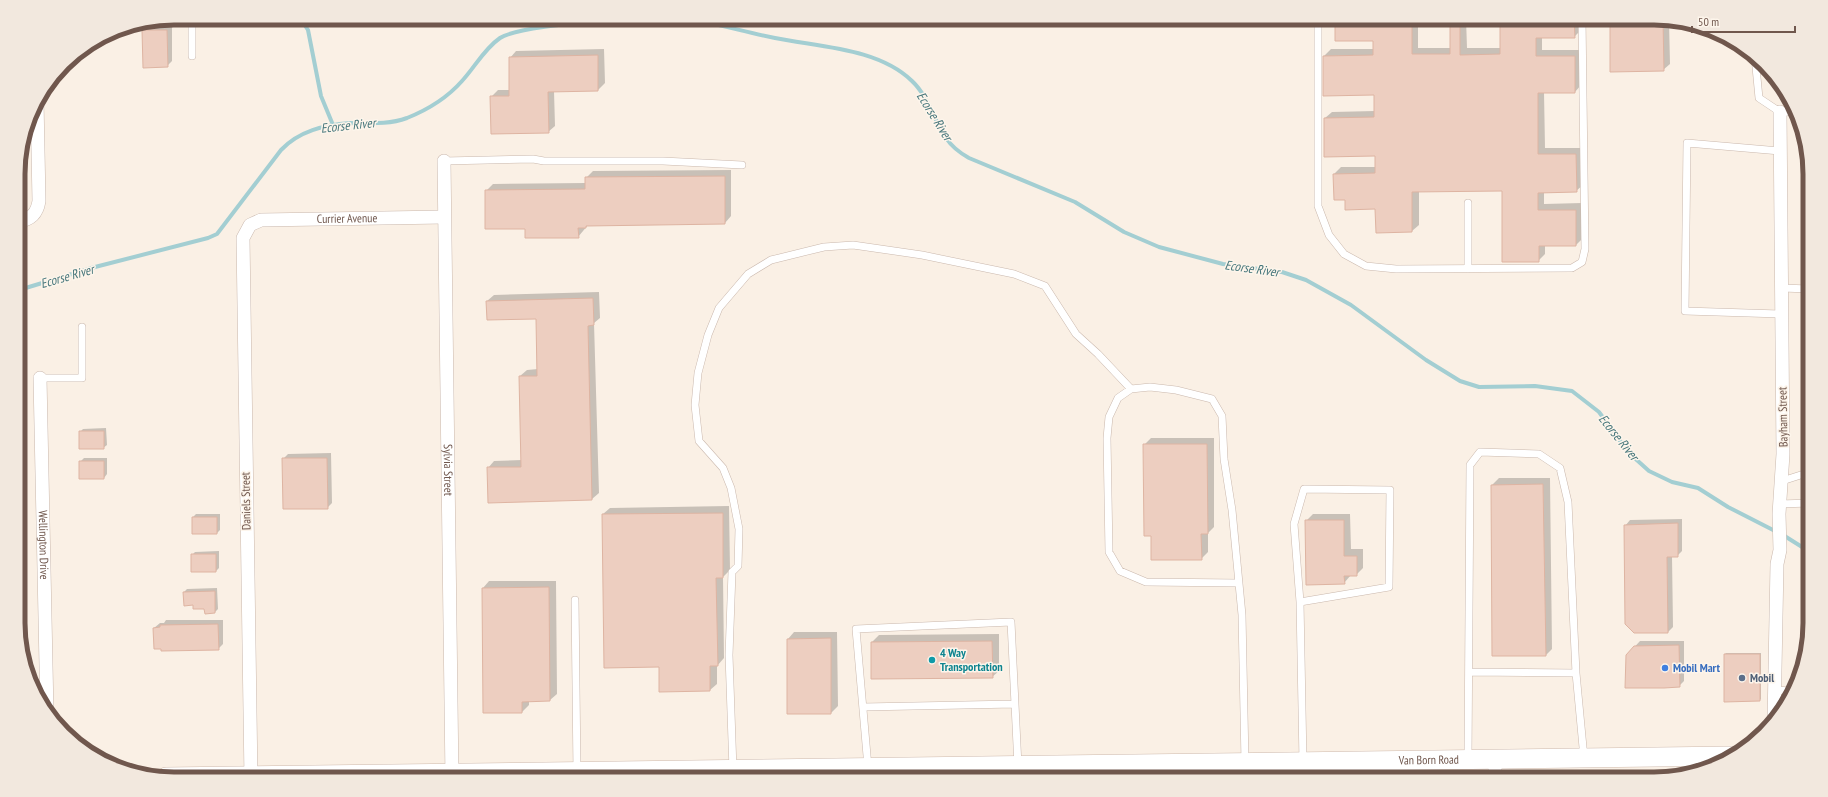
<svg xmlns="http://www.w3.org/2000/svg" width="1828" height="797" font-family="'PT Sans Narrow',sans-serif">
<style>
.shadow{fill:#0003}
.lines{fill:none;stroke-linecap:round;stroke-linejoin:round}
.stream{stroke:#a3ced2;stroke-width:4}
.building{fill:#edcec0;stroke:#deb4a2}
.lane-casing{stroke:#cab8ad;stroke-width:8}
.street-casing{stroke:#cab8ad;stroke-width:14}
.secondary-casing{stroke:#cfbaad;stroke-width:20}
.lane{stroke:#fff;stroke-width:7}
.street{stroke:#fff;stroke-width:13}
.secondary{stroke:#fff;stroke-width:19}
.culture-dot{fill:#0f9aa8;stroke:#fdf5eb;stroke-width:1.5}
.shop-dot{fill:#3f7fe0;stroke:#fdf5eb;stroke-width:1.5}
.service-dot{fill:#5c6f8a;stroke:#fdf5eb;stroke-width:1.5}
.labels{text-anchor:middle;stroke-width:3;stroke-linejoin:round;paint-order:stroke}
.street-label{font-size:12px;fill:#70574d;stroke:#fdf5eb}
.culture-label{font-size:12px;font-weight:bold;fill:#0d838f;stroke:#fdf5eb;text-anchor:start}
.shop-label{font-size:12px;font-weight:bold;fill:#366cbe;stroke:#fdf5eb;text-anchor:start}
.service-label{font-size:12px;font-weight:bold;fill:#4e5e75;stroke:#fdf5eb;text-anchor:start}
.water-label{font-size:13px;font-style:italic;fill:#46767b;stroke:#fdf5eb}
.rim{fill:none;stroke:#70574d;stroke-width:5}
</style>
<rect width="100%" height="100%" fill="#faf0e5"/>
<!-- shadow -->
<path class="shadow" d="M1336,18H1418V48H1451V18H1466L1467,48H1501V18H1581V30L1574,37H1542V50H1581V85L1575,92H1544L1545,148H1583V185L1576,191L1544,192V204L1582,203L1583,238L1576,245H1545V254L1538,261L1503,190L1419,191V225L1412,231L1377,232L1376,208L1346,199L1334,174L1341,167H1376V155L1325,118L1332,112L1375,111V94L1324,56L1331,49H1374V40Z
M1611,18H1654L1669,21L1670,64L1663,70Z
M172,25V61L167,66L143,31L148,26Z
M604,49L605,83L598,90L554,91L555,126L548,132L491,97L498,90H510V58L516,51Z
M731,170V216L725,223L588,225L578,237L526,228L486,191L493,184L586,183V178L593,171Z
M599,292L600,318L594,323L599,493L592,499L488,468L494,461L522,460L520,376L527,370L538,369L537,318L487,301L494,295Z
M106,428L107,445L103,448L80,432L83,429Z
M1151,438H1214V527L1208,533V552L1201,559L1144,445Z
M331,453L332,503L327,508L283,459L288,454Z
M84,458H107V474L104,478L80,462Z
M1499,478H1550L1552,649L1546,655L1492,485Z
M729,506L730,570L723,577L724,658L717,666V684L710,690L660,691V666L603,514L610,508Z
M196,514H220V530L217,533L193,517Z
M1313,514H1350L1351,549H1363V568L1356,575H1351L1344,583L1306,521Z
M1682,519V551L1677,556H1672L1673,627L1668,632L1625,526L1630,520Z
M219,551V568L216,571L192,555L195,552Z
M489,581H556L557,694L550,700H529V705L522,712H484L483,588Z
M217,588L218,609L215,612L194,604L184,592L187,589Z
M166,620H223V644L218,649L154,628L160,623H164Z
M794,632H837L838,706L831,713L788,639Z
M999,634V671L992,677L872,642L879,635Z
M1640,641H1684V681L1679,686L1626,687L1627,655Z
M1726,653H1761V699L1760,700L1725,654Z"/>
<g class="lines">
<!-- stream -->
<path class="stream" d="M300,18L308,30L321,96L333,125
M679,18C711,21 743,32 775,38C819,47 878,48 912,81C928,96 934,120 946,138C952,147 960,153 969,158L1075,202L1124,232L1159,247L1223,264L1282,272L1306,280L1351,305L1426,360L1460,381L1479,387L1535,386L1572,391L1599,412L1629,453L1649,471L1672,482L1698,488L1728,507L1777,532
M19,290L95,267L208,238L217,234L281,150C299,131 324,125 350,123C369,123 388,125 407,118C427,110 447,98 462,81C475,67 484,49 500,38C518,26 603,21 628,18
M1783,535L1810,552"/>
</g>
<!-- building -->
<path class="building" d="M1335,18H1412V54H1450V18H1460V55L1500,54V18H1574L1575,38H1536V56H1575V93H1538V154H1576L1577,192L1538,193V210H1576V246H1539V262H1502V191L1412,192V232L1376,233L1375,209L1345,210V200H1334L1333,174L1375,173V156L1324,157V118L1374,117V95L1323,96V56L1373,55V41H1335Z
M1610,18H1654L1663,20L1664,71L1610,72Z
M142,30H167L168,67L143,68Z
M598,55V91L548,92L549,133L491,134L490,96H509V57Z
M725,176V224L586,226V228H578L579,238H525V229H485V190L585,189V177Z
M593,298L594,325L588,326L592,500L488,503L487,467H521L519,376H537L536,319L487,320L486,301Z
M79,431H104V449H79Z
M1143,444H1207L1208,534H1201L1202,560H1151V536H1144Z
M282,458H327L328,509H283Z
M79,461H104V479H79Z
M1543,484L1546,656H1492L1491,485Z
M723,513V578H716L718,666H710V691L659,692V667L604,668L602,514Z
M192,517H217V534H192Z
M1305,520H1344V556H1357V576H1344L1345,584L1306,585Z
M1678,523V557H1667L1668,633H1634L1625,624L1624,525Z
M191,554H216V572H191Z
M549,587L550,701L522,702V713H483L482,588Z
M215,591V613L205,614L204,609H193V605L184,606L183,592Z
M1806,620H1810L1807,639Z
M218,624L219,650L161,651V649H154L153,628L160,627V625Z
M831,638V714H787V639Z
M992,641L993,678L871,679V642Z
M1679,645L1680,687L1664,688H1625L1626,655L1634,646Z
M1724,654H1760V701L1724,702Z"/>
<g class="lines">
<defs>
<path id="lane" d="M192,18V56
M1318,18V206L1329,235L1344,254L1366,266L1396,269L1572,268L1582,262L1585,249L1582,18
M1755,57L1759,98L1780,112H1796
M1780,151L1687,143L1685,311L1782,314
M444,161L533,159L544,161H663L742,165
M1468,269V203
M1782,288L1809,289
M40,378H82V327
M1782,481L1810,472
M1780,504L1810,503
M1238,583L1146,582L1120,571L1109,552L1107,438L1109,417L1118,398L1131,389L1150,387L1176,390L1212,399L1222,416L1224,459L1232,510L1242,615L1245,762
M575,600L577,772
M1300,602L1294,524L1304,489L1390,490L1389,587L1300,602L1303,762
M1576,673L1584,758
M1775,690L1793,691
M863,707L1015,704
M1468,759L1470,465L1480,452L1539,454L1560,468L1568,502L1576,673L1469,672
M1227,763V779
M1185,764L1186,779
M868,767L856,629L1011,622L1018,766
M733,770L729,655L732,572L738,566L739,529L731,488L723,468L699,441L695,405L698,373L708,335L719,308L748,274L771,260L824,247L853,245L922,255L1014,274L1045,286L1076,334L1098,354L1131,389"/>
<g id="street">
<path id="s1" d="M444,161L452,779"/>
<path d="M18,222C31,219 37,214 39,201L37,101"/>
<path id="s2" d="M40,378L47,713"/>
<path d="M1774,722L1777,564L1780,550L1779,514L1783,454L1780,112"/>
<path id="s3" d="M251,779L243,238L250,225L261,220L444,217"/>
<path d="M1078,779V765"/>
<path d="M1286,779V762"/>
<path d="M1495,779V759"/>
</g>
<g id="secondary">
<path id="s4" d="M166,777L1732,756"/>
</g>
</defs>
<!-- lane casing -->
<use href="#lane" class="lane-casing"/>
<!-- street casing -->
<use href="#street" class="street-casing"/>
<!-- secondary casing -->
<use href="#secondary" class="secondary-casing"/>
<!-- lane -->
<use href="#lane" class="lane"/>
<!-- street -->
<use href="#street" class="street"/>
<!-- secondary -->
<use href="#secondary" class="secondary"/>
</g>
<!-- markers -->
<circle class="culture-dot" cx="932" cy="660" r="4"/>
<circle class="shop-dot" cx="1665" cy="668" r="4"/>
<circle class="service-dot" cx="1742" cy="678" r="4"/>
<g class="labels">
<!-- street labels -->
<g class="street-label">
<text dy="4" stroke="none"><textPath href="#s3" startOffset="654">Currier Avenue</textPath></text>
<text transform="translate(1783 417) rotate(-91)" y="4">Bayham Street</text>
<text dy="4" stroke="none"><textPath href="#s1" startOffset="309">Sylvia Street</textPath></text>
<text transform="translate(246 501) rotate(-91)" y="4">Daniels Street</text>
<text dy="4" stroke="none"><textPath href="#s2" startOffset="167">Wellington Drive</textPath></text>
<text dy="4" stroke="none"><textPath href="#s4" startOffset="1263">Van Born Road</textPath></text>
</g>
<!-- culture labels -->
<g class="culture-label">
<text x="940" y="657">4 Way<tspan x="940" dy="14">Transportation</tspan></text>
</g>
<!-- shop labels -->
<g class="shop-label">
<text x="1673" y="672">Mobil Mart</text>
</g>
<!-- service labels -->
<g class="service-label">
<text x="1750" y="682">Mobil</text>
</g>
<!-- water labels -->
<g class="water-label">
<text transform="translate(935 116) rotate(58)" y="5">Ecorse River</text>
<text transform="translate(348 125) rotate(-6)" y="5">Ecorse River</text>
<text transform="translate(1252 268) rotate(8)" y="5">Ecorse River</text>
<text transform="translate(67 276) rotate(-16)" y="5">Ecorse River</text>
<text transform="translate(1619 437) rotate(51)" y="5">Ecorse River</text>
</g>
</g>
<!-- crop -->
<path d="M0 0H1828V797H0ZM174 25H1654A149 149 0 0 1 1803 174V623A149 149 0 0 1 1654 772H174A149 149 0 0 1 25 623V174A149 149 0 0 1 174 25Z" fill="#f2e8de" fill-rule="evenodd"/>
<path class="rim" d="M174 25H1654A149 149 0 0 1 1803 174V623A149 149 0 0 1 1654 772H174A149 149 0 0 1 25 623V174A149 149 0 0 1 174 25Z"/>
<!-- scale -->
<path d="M1692 26v6h103v-6" fill="none" stroke="#70574d" stroke-width="2"/>
<text x="1698" y="26" font-size="12" fill="#70574d" stroke="#fdf5eb" stroke-width="3" paint-order="stroke">50 m</text>
</svg>
